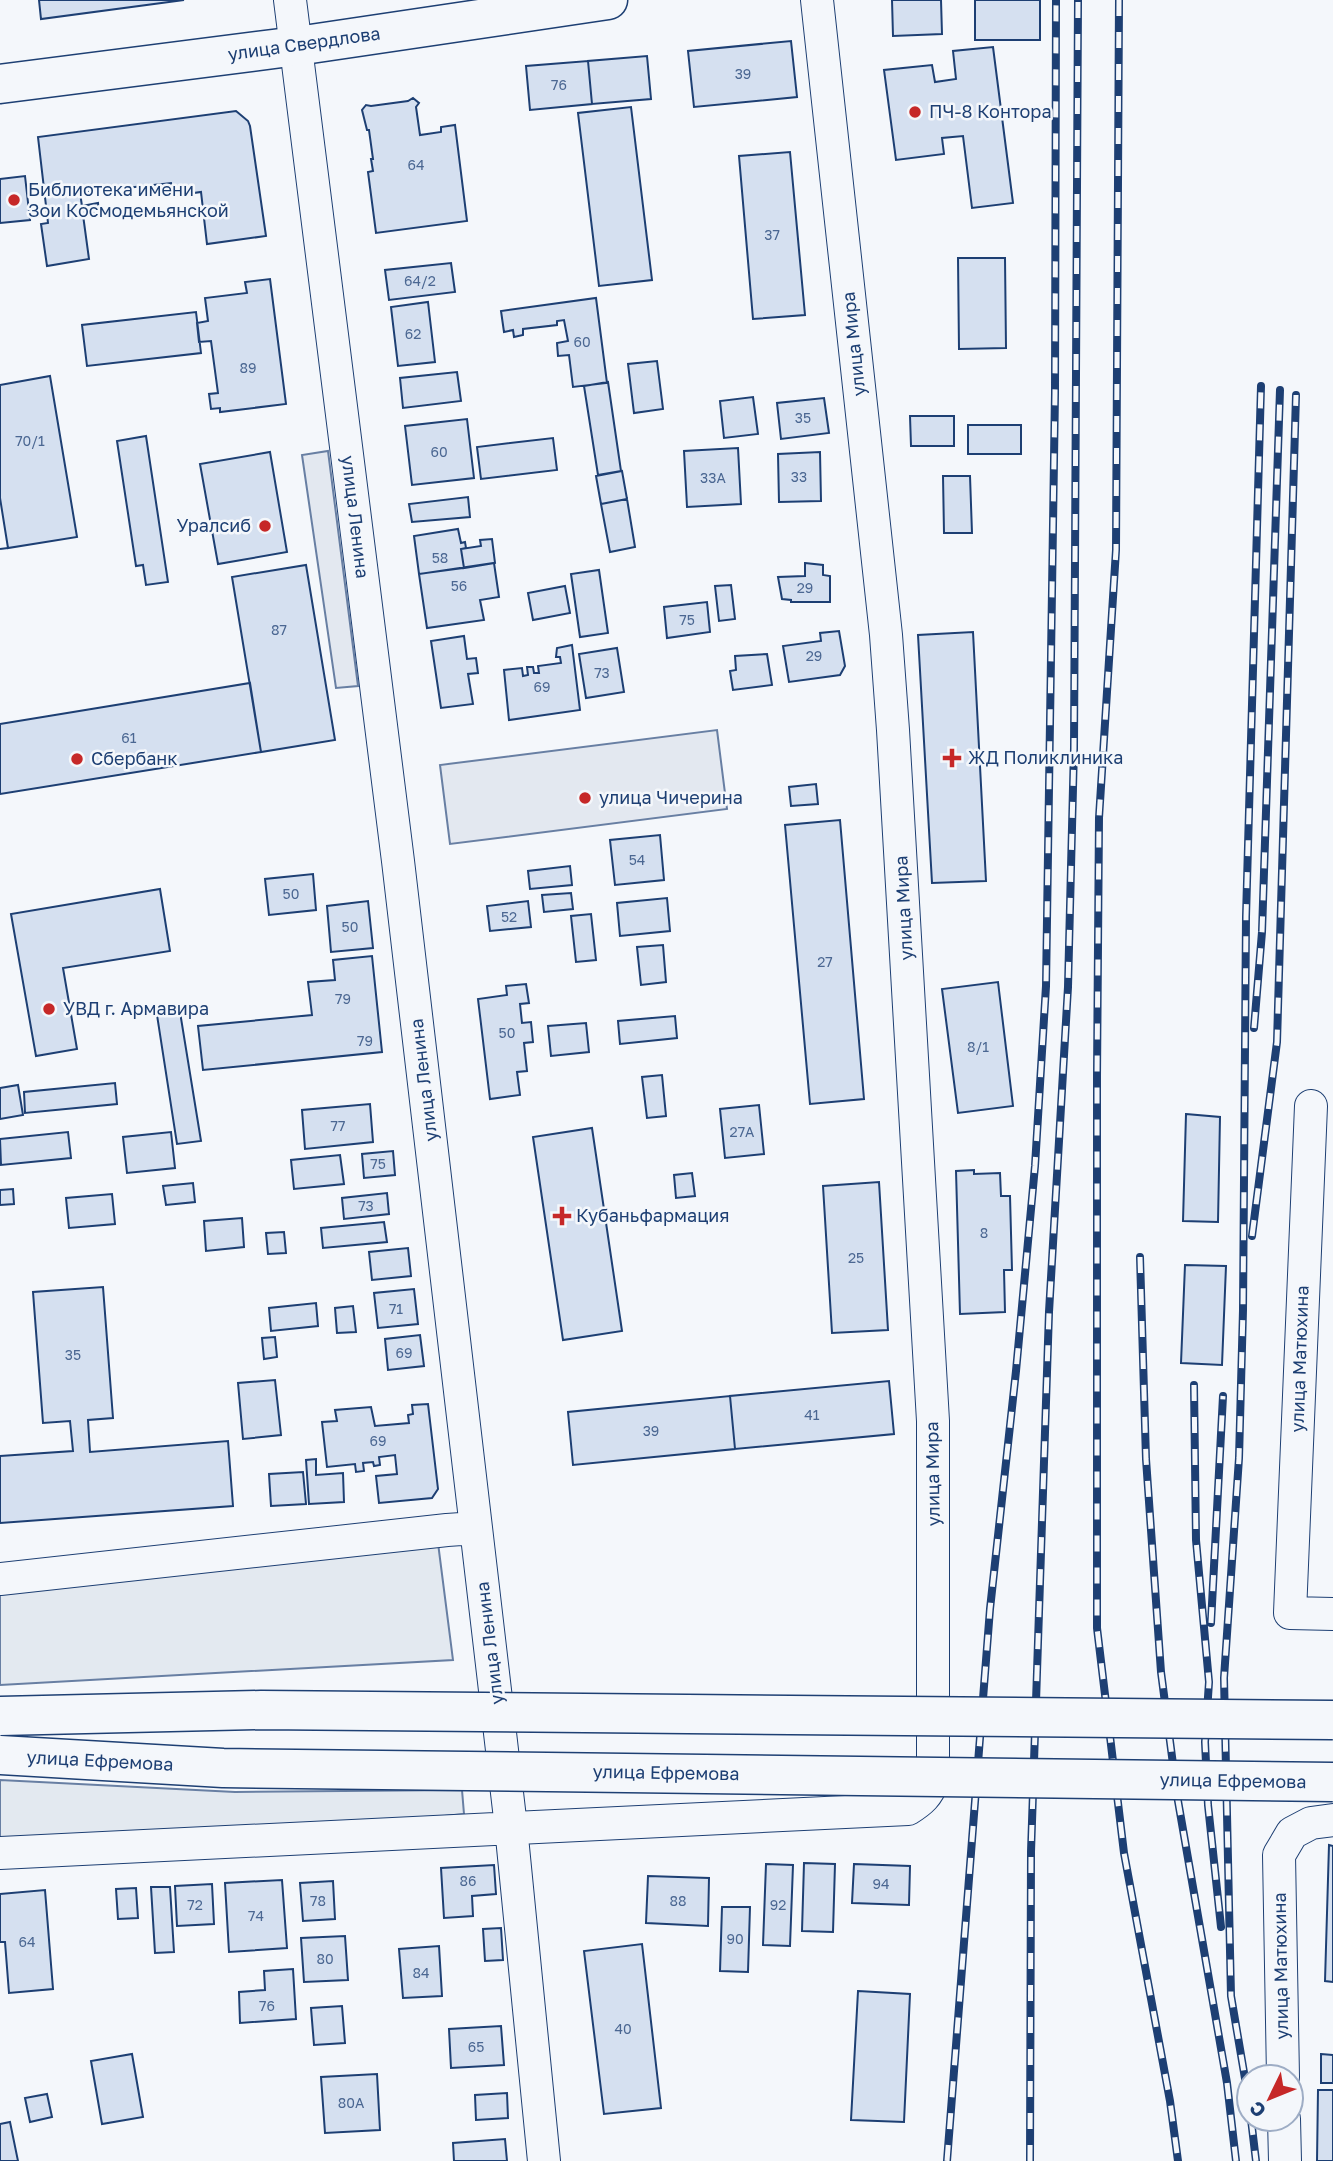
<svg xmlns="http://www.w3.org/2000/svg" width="1333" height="2161" font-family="'Golos Text',sans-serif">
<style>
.green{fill:#e3e9f0;stroke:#687fa3;stroke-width:2}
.parking{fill:#e3e8f0;stroke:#687fa3;stroke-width:2}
.building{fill:#d5e0f0;stroke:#1d3f73;stroke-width:2}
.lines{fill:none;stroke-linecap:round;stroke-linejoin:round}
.minor-casing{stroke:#1d3f73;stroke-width:34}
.major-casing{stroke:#1d3f73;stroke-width:41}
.minor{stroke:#f4f7fb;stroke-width:32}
.major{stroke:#f4f7fb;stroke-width:38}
.rail-casing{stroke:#1d3f73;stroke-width:8}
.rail{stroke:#f4f7fb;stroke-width:5;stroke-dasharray:16;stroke-linecap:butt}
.major-bridge-casing{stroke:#1d3f73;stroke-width:41;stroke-linecap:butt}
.major-bridge{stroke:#f4f7fb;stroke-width:38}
.fence{stroke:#1d3f73;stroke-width:2;stroke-dasharray:9 3.5;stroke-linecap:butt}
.poi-dot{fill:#c62828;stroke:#f4f7fb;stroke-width:2.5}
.labels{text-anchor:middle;stroke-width:5;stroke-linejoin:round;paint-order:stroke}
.number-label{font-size:14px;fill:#4b6792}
.street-label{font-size:18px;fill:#1d3f73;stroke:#f4f7fb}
.poi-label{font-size:18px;fill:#1d3f73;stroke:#f4f7fb;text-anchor:start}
</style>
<rect width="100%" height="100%" fill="#f4f7fb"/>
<!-- green -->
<path class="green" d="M438,1543L453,1660L0,1685V1592Z
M0,1780L235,1792L462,1790L464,1814L425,1818L0,1842Z"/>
<!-- parking -->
<path class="parking" d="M328,451L358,686L336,688L302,455Z
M717,730L727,809L450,844L440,765Z"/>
<!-- building -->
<path class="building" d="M39,0H184L41,19Z
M892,0H941L942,34L893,36Z
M975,0H1040V40H975Z
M791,41L797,97L694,107L688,51Z
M993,47L1013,203L972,208L963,136L942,138L944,154L896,160L884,70L932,65L935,82L956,79L953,51Z
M647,56L651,99L592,104L588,61Z
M588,61L592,104L530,110L526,66Z
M413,98L419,103L416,107L420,135L441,132V127L455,125L467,221L376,233L368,172L373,171L371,159H373L369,130H367L362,110L366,105L371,106L408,101Z
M631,107L652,280L599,286L578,113Z
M236,111L248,121L250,126L266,236L207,244L201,192L173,196L171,183L117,189V194L105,196L104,190L80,193L82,206L98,203L99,213L83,215L89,259L47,266L41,224L48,223L38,137Z
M790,152L805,315L753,319L739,156Z
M25,176L30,220L0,223V179Z
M958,258H1005L1006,348L959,349Z
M451,263L455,292L389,300L385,270Z
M270,279L286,404L220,412V408L211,409L209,394L218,393L211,341L199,342L197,323L208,321L205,298L247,293L245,282Z
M596,298L607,383L573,387L569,355L558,356L557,343L568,341L564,320L557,321V325L523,329V335L514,337L513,330L504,332L501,311Z
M428,302L435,362L398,366L391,307Z
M196,312L201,353L87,366L82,325Z
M657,361L663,409L634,413L628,364Z
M457,372L461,401L403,408L400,378Z
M50,376L77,537L8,548L0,498V385Z
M608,382L621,471L598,475L584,386Z
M753,397L758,434L724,438L720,401Z
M824,398L829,433L781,439L777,403Z
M910,416H954V446H911Z
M467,419L474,478L412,485L405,426Z
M968,425H1021V454H968Z
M146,436L168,582L146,585L143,565L136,566L117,441Z
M553,438L557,470L481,479L477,447Z
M738,448L741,504L687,507L684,451Z
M270,452L287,552L218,564L200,464Z
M820,452L821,501L779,502L778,454Z
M622,471L627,499L601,504L596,476Z
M943,476H970L972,533H944Z
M468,497L470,517L412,522L409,504Z
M627,499L635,547L610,552L601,504Z
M458,529L461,543L465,542L466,548L461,549L464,568L419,574L414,536Z
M492,539L495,563L464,568L461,549L481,546L480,540Z
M494,563L499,597L480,600L484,620L427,628L419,574Z
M805,563L823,565V575L830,576V602H791V600L782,599L778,577L805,576Z
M306,565L335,740L261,752L232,577Z
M599,570L608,633L580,637L571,574Z
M731,585L735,619L719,621L715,586Z
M565,586L570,613L533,620L528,593Z
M707,602L710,632L667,638L664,607Z
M839,631L845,666L840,675L789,682L783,646L821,641L820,633Z
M973,632L986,881L932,883L918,635Z
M464,636L467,659L476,658L478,673L468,674L473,704L441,708L431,641Z
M572,645L580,710L509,720L504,670L522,668L523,676L528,675L527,667H533L534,673H539L538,666L561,663L560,657H556L557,648Z
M617,648L624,692L586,698L579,654Z
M767,654L772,685L733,690L730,671L736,670L735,656Z
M250,683L261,752L0,794V724Z
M816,784L818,804L791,806L789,787Z
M840,820L864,1099L810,1104L785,825Z
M660,835L664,880L615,885L610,840Z
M570,866L572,885L530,889L528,871Z
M313,874L316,910L269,915L265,879Z
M160,889L170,951L63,968L77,1049L36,1056L11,914Z
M571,893L573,909L544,912L542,895Z
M667,898L670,931L620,936L617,903Z
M368,901L373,948L331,952L327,906Z
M528,901L531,927L490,931L487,906Z
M591,914L596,960L576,962L571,916Z
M663,945L666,982L641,985L637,947Z
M372,956L382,1052L203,1070L198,1026L312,1015L308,982L335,980L333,960Z
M998,982L1013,1106L958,1113L942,989Z
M526,984L529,1003L520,1004L522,1023L531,1022L533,1042L524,1043L527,1071L517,1072L520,1095L490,1099L478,999L507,995L506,986Z
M180,1012L201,1141L177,1144L157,1015Z
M675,1016L677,1038L620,1044L618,1021Z
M586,1023L589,1052L551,1056L548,1026Z
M662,1075L666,1116L647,1118L642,1077Z
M115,1083L117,1104L25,1113L24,1092Z
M18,1085L23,1115L0,1119V1088Z
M370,1104L373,1142L305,1149L302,1110Z
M759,1105L764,1154L725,1158L720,1109Z
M1186,1114L1220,1117L1218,1222L1183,1221Z
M592,1128L622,1331L563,1340L533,1137Z
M68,1132L71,1158L1,1165L0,1139Z
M171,1132L175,1168L127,1173L123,1137Z
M393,1151L395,1175L364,1178L362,1154Z
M340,1155L344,1184L294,1189L291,1160Z
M974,1170V1174L1000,1173L1001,1196H1010L1012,1270H1004L1005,1312L960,1314L956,1171Z
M692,1173L695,1196L676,1198L674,1175Z
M879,1182L888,1330L832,1333L823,1186Z
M193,1183L195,1202L166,1205L163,1186Z
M13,1189L14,1204L0,1205V1190Z
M387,1193L389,1214L344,1219L342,1198Z
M112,1194L115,1224L69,1228L66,1198Z
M242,1218L244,1247L206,1251L204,1221Z
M384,1222L387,1242L323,1248L321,1228Z
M284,1232L286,1253L268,1254L266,1233Z
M408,1248L411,1276L372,1280L369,1252Z
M1185,1265L1226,1266L1222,1365L1181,1363Z
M103,1287L113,1418L88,1420L90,1452L228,1441L233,1506L0,1523V1456L73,1451L70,1421L43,1423L33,1292Z
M414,1289L418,1324L378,1328L374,1293Z
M316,1303L318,1326L271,1331L269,1308Z
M353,1306L356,1332L337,1333L335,1308Z
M420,1335L424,1366L388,1370L385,1339Z
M275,1337L277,1357L264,1359L262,1338Z
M275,1380L281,1435L243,1439L238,1383Z
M889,1381L894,1434L735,1449L730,1396Z
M730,1396L735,1449L573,1465L568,1412Z
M428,1404L438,1489L432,1498L379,1503L376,1476L397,1474L395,1455L379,1457L380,1465L374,1466L373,1462L363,1463L364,1471L356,1472L355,1464L327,1467L322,1422L337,1421L335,1410L371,1407L375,1426L409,1423L408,1415L413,1414L412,1405Z
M316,1459V1475L343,1473L344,1502L309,1504L306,1460Z
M303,1472L306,1504L271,1506L269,1474Z
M1329,1845L1333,1846V1982L1325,1981Z
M804,1863L835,1864L833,1932L802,1931Z
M766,1864L793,1865L790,1946L763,1945Z
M854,1864L910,1866L909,1905L852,1903Z
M494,1865L496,1894L472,1896L473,1916L444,1918L441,1868Z
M648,1876L709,1878L708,1926L646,1923Z
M282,1880L287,1948L229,1952L225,1883Z
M333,1881L335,1919L303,1921L300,1883Z
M212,1884L214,1924L177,1926L175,1886Z
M151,1887H170L174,1952L155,1953Z
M136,1888L138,1918L118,1919L116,1889Z
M45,1890L53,1989L9,1993L5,1942H0V1894Z
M722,1907H750L748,1972L720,1971Z
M501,1928L503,1960L485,1961L483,1929Z
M345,1936L348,1980L304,1982L301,1938Z
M642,1944L661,2108L604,2114L584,1951Z
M439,1946L442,1996L403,1998L399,1949Z
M293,1969L296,2019L240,2023L239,1992L265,1990L264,1971Z
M858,1991L910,1994L904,2122L851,2120Z
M342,2006L345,2043L314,2045L311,2008Z
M501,2026L504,2065L451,2068L449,2029Z
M132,2054L143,2117L102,2124L91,2061Z
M1321,2054L1333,2055V2083H1321Z
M377,2074L380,2130L325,2133L321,2077Z
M1318,2090H1333V2161H1317Z
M507,2093L508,2118L476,2120L475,2095Z
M47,2094L52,2117L30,2122L25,2098Z
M10,2122L18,2161H0V2124Z
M505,2139L507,2161H454L453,2143Z"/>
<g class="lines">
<defs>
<path id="minor" d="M290,0L398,861L511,1827L544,2161
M1311,1106L1290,1613L1333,1614
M0,1579L447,1530L476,1528
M0,1853L908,1809C921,1801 928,1795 933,1780V1421L893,730L886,635L817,0
M1283,2077L1279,1855L1292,1833L1311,1823L1333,1820
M1284,2119L1285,2161"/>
<path id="major" d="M0,84L297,46L608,0"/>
</defs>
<!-- minor casing -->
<use href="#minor" class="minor-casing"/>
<!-- major casing -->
<use href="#major" class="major-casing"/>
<!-- minor -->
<use href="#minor" class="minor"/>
<!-- major -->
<use href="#major" class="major"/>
<defs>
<path id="rail" d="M1119,0L1116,550L1099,818L1097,1076V1628L1124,1853L1170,2101L1178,2161
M1254,1028L1262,932L1280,390
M1252,1236L1277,1042L1296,395
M1140,1257L1146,1459L1161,1672L1177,1795L1227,2083L1236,2161
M1194,1385L1196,1540L1209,1682L1205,1742L1208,1805L1221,1927
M1211,1623L1223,1396
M1249,2102L1231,1996L1224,1678L1239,1458L1243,1310L1246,917L1261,386
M1251,2119L1256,2161
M947,2161L990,1609L1016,1371L1035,1166L1046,986L1055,393L1056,0
M1030,2161L1031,1852L1049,1312L1068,987L1074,748L1078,0"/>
</defs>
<!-- rail casing -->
<use href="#rail" class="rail-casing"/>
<!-- rail -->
<use href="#rail" class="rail"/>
<defs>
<path id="major-bridge" d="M0,1716L261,1710L1333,1720
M0,1755L223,1768L1333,1782"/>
</defs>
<!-- major-bridge casing -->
<use href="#major-bridge" class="major-bridge-casing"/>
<!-- major-bridge -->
<use href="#major-bridge" class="major-bridge"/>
<!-- fence -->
<path class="fence" d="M0,549L8,548"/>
</g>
<!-- markers -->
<g class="poi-dot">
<circle cx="915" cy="112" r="7"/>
<circle cx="14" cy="200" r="7"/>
<circle cx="265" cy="526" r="7"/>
<path d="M948.5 747.5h7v7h7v7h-7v7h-7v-7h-7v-7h7z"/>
<circle cx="77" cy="759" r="7"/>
<circle cx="585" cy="798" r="7"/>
<circle cx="49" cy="1009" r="7"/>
<path d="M558.5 1205.5h7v7h7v7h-7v7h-7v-7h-7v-7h7z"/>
</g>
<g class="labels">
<!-- number labels -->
<g class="number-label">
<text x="743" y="79">39</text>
<text x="559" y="90">76</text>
<text x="416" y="170">64</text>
<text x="772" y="240">37</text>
<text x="420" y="286">64/2</text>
<text x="413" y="339">62</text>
<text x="582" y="347">60</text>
<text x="248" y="373">89</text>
<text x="803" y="423">35</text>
<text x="30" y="446">70/1</text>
<text x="439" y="457">60</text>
<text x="799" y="482">33</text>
<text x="713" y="483">33А</text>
<text x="440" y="563">58</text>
<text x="459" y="591">56</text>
<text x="805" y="593">29</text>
<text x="687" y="625">75</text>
<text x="279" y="635">87</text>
<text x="814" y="661">29</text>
<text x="602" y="678">73</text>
<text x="542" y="692">69</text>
<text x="129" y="743">61</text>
<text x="637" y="865">54</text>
<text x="291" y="899">50</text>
<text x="509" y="922">52</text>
<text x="350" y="932">50</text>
<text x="825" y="967">27</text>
<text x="343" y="1004">79</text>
<text x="507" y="1038">50</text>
<text x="365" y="1046">79</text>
<text x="978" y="1052">8/1</text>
<text x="338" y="1131">77</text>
<text x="742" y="1137">27А</text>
<text x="378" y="1169">75</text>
<text x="366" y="1211">73</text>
<text x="984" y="1238">8</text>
<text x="856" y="1263">25</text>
<text x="396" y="1314">71</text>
<text x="404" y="1358">69</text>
<text x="73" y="1360">35</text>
<text x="812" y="1420">41</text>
<text x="651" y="1436">39</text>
<text x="378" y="1446">69</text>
<text x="468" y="1886">86</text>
<text x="881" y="1889">94</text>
<text x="318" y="1906">78</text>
<text x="678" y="1906">88</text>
<text x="195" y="1910">72</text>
<text x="778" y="1910">92</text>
<text x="256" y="1921">74</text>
<text x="735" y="1944">90</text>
<text x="27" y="1947">64</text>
<text x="325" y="1964">80</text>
<text x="421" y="1978">84</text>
<text x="267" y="2011">76</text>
<text x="623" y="2034">40</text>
<text x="476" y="2052">65</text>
<text x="351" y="2108">80А</text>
</g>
<!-- street labels -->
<g class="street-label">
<text transform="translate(304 44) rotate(-8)" y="6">улица Свердлова</text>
<text transform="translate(854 344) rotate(-96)" y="6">улица Мира</text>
<text transform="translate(355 517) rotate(83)" y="6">улица Ленина</text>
<text transform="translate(904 908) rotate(-93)" y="6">улица Мира</text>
<text transform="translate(424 1080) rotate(-97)" y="6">улица Ленина</text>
<text transform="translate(1300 1359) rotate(-88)" y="6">улица Матюхина</text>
<text transform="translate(933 1474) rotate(-91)" y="6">улица Мира</text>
<text transform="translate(490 1643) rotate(-97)" y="6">улица Ленина</text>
<text transform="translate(100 1761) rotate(3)" y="6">улица Ефремова</text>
<text transform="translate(666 1773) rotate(1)" y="6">улица Ефремова</text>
<text transform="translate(1233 1781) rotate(1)" y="6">улица Ефремова</text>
<text transform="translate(1281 1966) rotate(-91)" y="6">улица Матюхина</text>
</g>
<!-- poi labels -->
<g class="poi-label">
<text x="929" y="118">ПЧ-8 Контора</text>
<text x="28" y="196">Библиотека имени<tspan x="28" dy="21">Зои Космодемьянской</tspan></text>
<text x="251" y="532" text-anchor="end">Уралсиб</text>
<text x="968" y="764">ЖД Поликлиника</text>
<text x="91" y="765">Сбербанк</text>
<text x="599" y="804">улица Чичерина</text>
<text x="63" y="1015">УВД г. Армавира</text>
<text x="576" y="1222">Кубаньфармация</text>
</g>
</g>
<!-- north arrow -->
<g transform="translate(1270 2098) rotate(227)"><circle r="33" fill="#f4f7fb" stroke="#9eadc5" stroke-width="2"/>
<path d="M0-5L12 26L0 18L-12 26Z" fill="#c62828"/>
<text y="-10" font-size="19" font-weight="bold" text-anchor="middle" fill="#1d3f73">С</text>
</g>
</svg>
